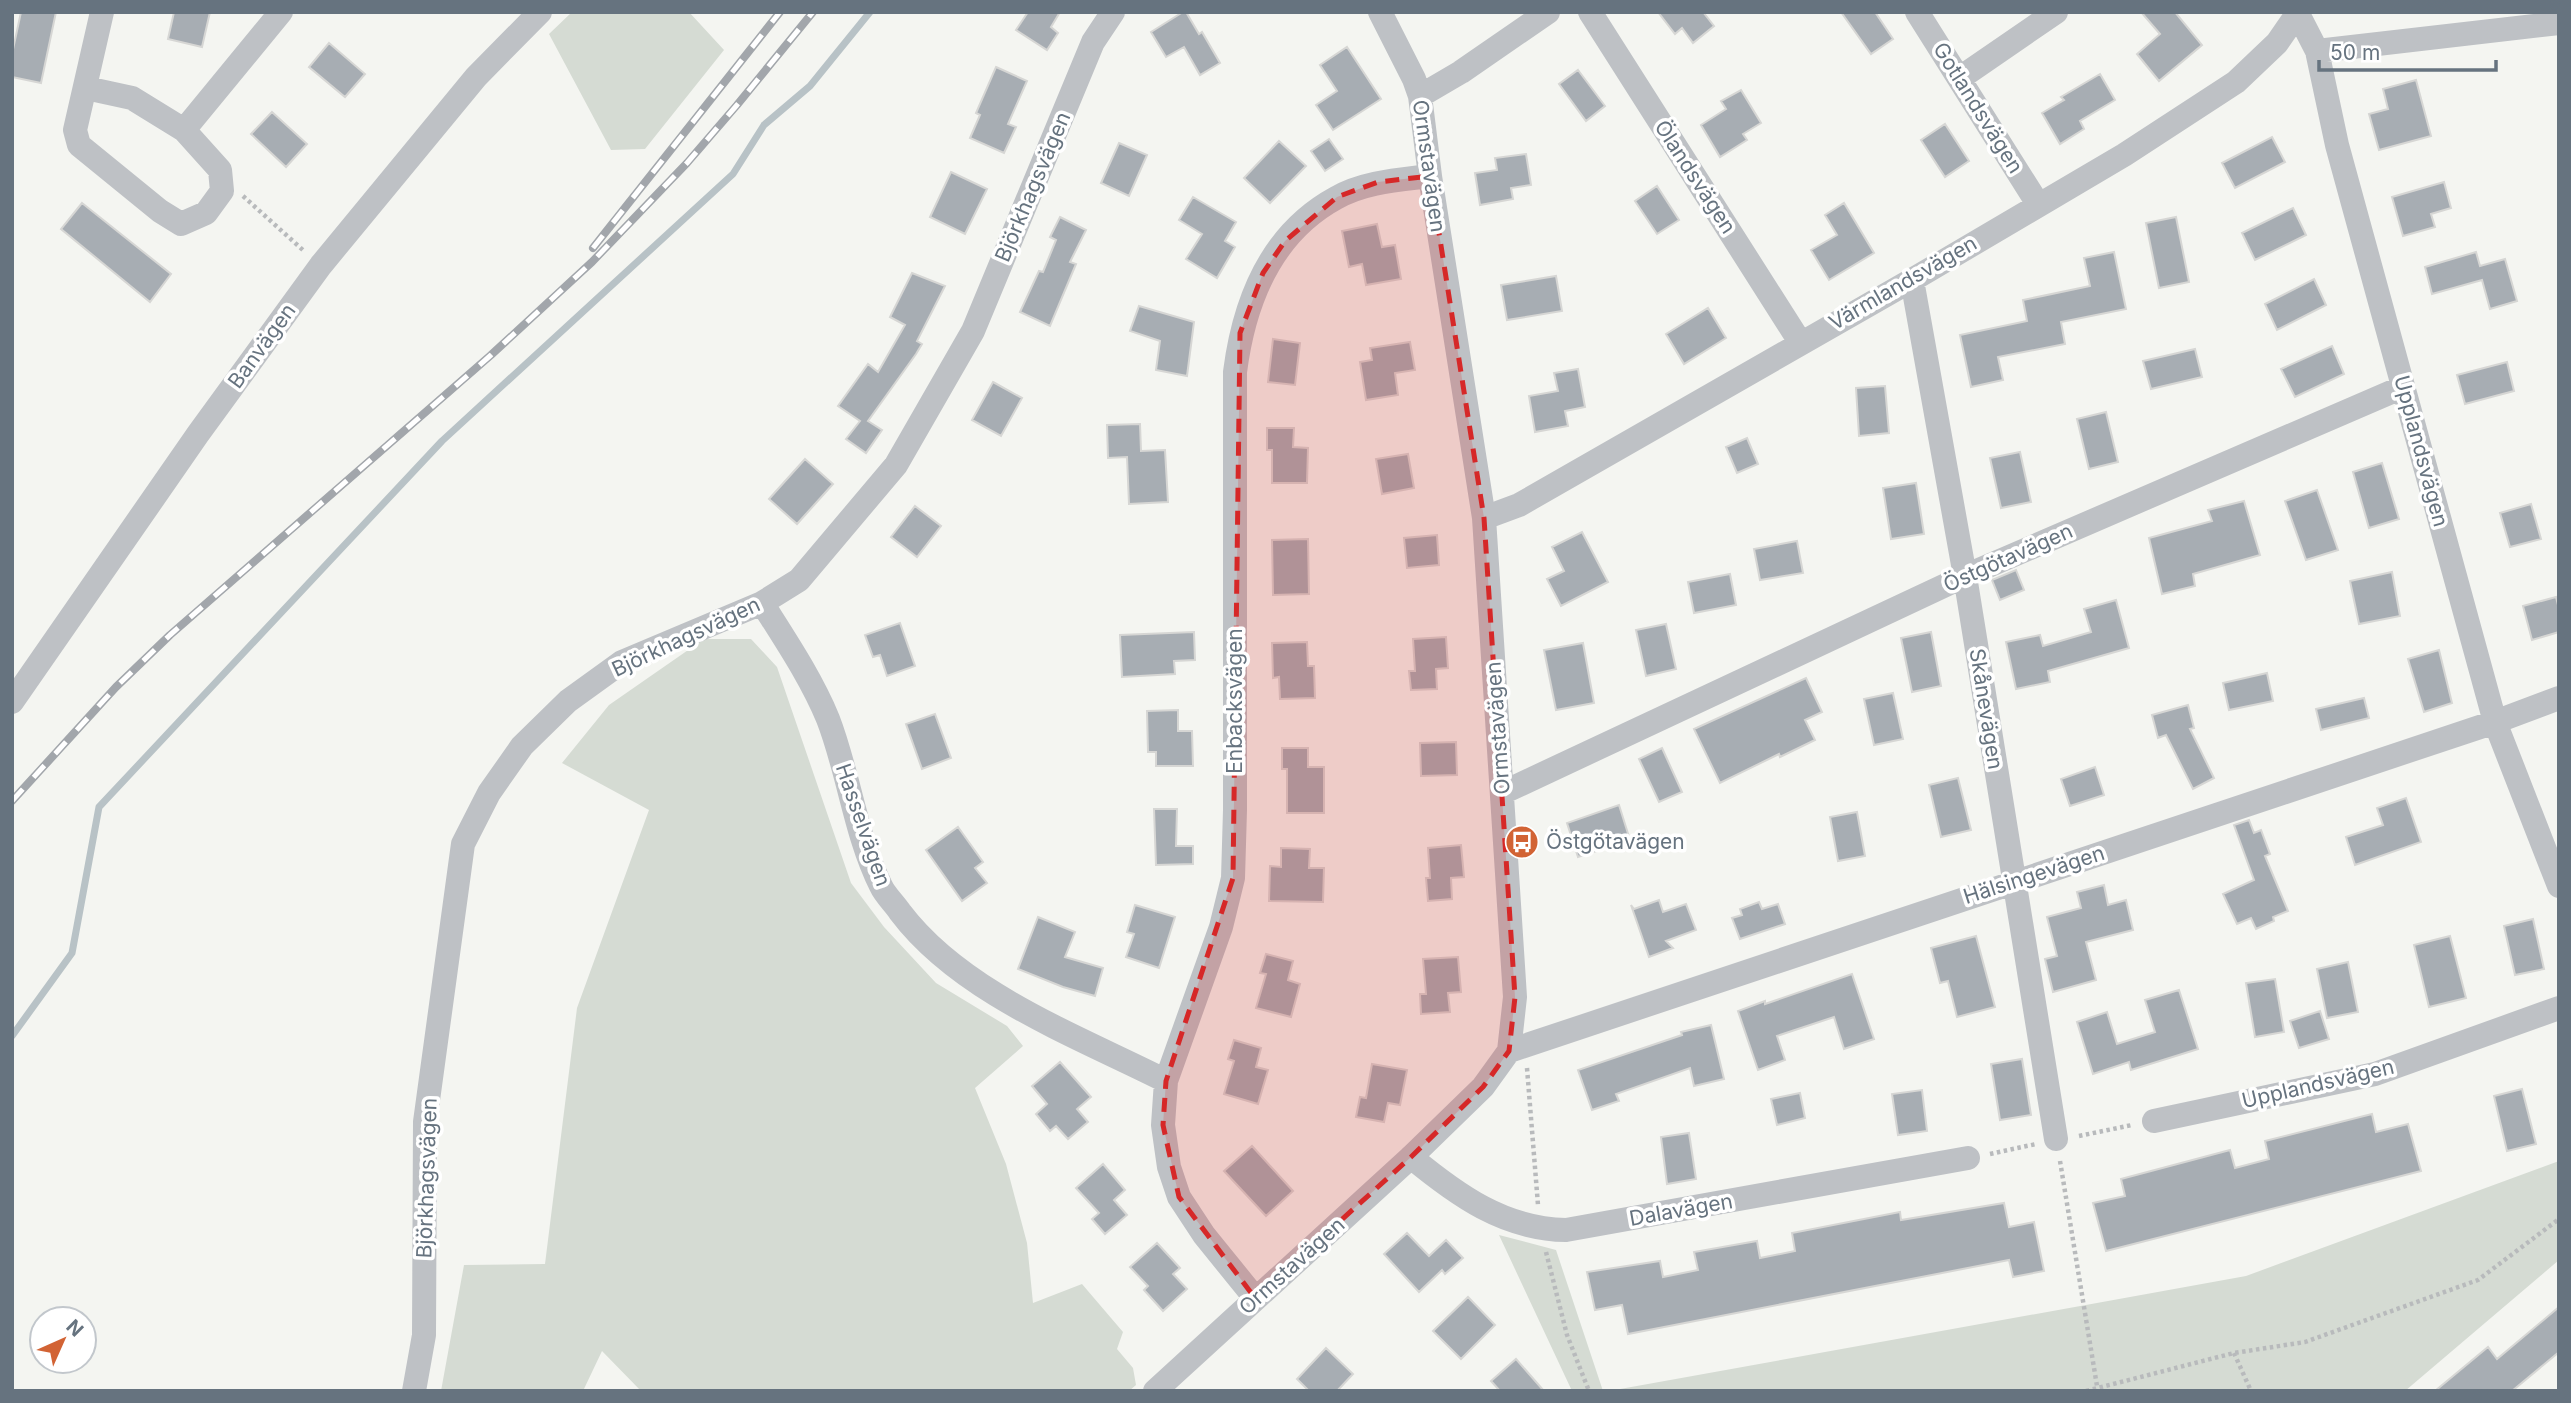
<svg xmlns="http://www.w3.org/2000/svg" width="2571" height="1403" font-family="Inter,sans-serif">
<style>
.green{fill:#d5dbd3}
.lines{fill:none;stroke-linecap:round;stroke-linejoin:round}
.stream{stroke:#b8c2c6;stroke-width:7}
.building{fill:#a7adb3;stroke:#d6d6d4;stroke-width:2}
.path{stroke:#b8babc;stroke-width:4.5;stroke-dasharray:3.5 3.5;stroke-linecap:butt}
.minor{stroke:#bec1c5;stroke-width:24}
.rail-casing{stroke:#a2a6ab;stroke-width:8}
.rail{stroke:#fff;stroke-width:5;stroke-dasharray:16;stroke-linecap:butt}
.marked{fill:#d62828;fill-opacity:0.2;stroke:#d62828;stroke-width:5;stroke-dasharray:14 9;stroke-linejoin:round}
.labels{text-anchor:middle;stroke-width:7;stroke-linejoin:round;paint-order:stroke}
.street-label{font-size:21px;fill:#66737f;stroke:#fff}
.poi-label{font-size:21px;fill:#66737f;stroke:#fff;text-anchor:start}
</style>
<rect width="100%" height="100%" fill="#f4f5f1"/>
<!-- green -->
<path class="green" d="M572,12H689L724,50L645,149L611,150L549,34Z
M704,639H751L777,667L851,883L884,927L936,983L1007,1026L1023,1046L975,1088L1006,1164L1027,1243L1033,1303L1082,1284L1123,1332L1117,1349L1133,1368L1136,1385L1129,1391H641L602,1351L583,1391H441L464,1265L545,1264L577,1008L649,810L562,763L609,705Z
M2559,1161V1260L2405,1391H1609L2246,1276Z
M1499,1235L1556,1250L1603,1391H1572Z"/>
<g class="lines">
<!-- stream -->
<path class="stream" d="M12,1036L72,953L99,807L442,441L733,174L764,125L810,86L870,12"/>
</g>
<!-- building -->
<path class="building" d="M21,12H56L41,83L12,77V54Z
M174,12H210L202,47L168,39Z
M1028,12H1060L1051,27L1058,33L1047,50L1016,30Z
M1183,12H1186L1199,34L1202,32L1220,63L1200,75L1184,47L1166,57L1151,32Z
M1658,12H1703L1714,26L1693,43L1682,28L1675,34Z
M1841,12H1875L1893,39L1871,54Z
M2141,12H2175L2202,45L2159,81L2137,54L2160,34Z
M329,43L365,74L345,97L309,67Z
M1347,47L1381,99L1333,130L1316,105L1337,91L1320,65Z
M996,67L1027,81L1008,124L1016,127L1004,153L970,138L980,115L976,113Z
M1578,70L1605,106L1586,121L1559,84Z
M2100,74L2115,100L2080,121L2084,129L2060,144L2042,113L2064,100L2061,97Z
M2416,80L2431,136L2379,150L2369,114L2388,109L2383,89Z
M1741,90L1761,123L1743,134L1747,140L1720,157L1701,125L1726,109L1721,101Z
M272,112L307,144L286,167L251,134Z
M1945,124L1969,161L1945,177L1921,140Z
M2272,137L2285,162L2235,188L2222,163Z
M1329,139L1343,159L1325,171L1311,151Z
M1279,141L1306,166L1270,203L1244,178Z
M1119,143L1147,155L1129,196L1101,183Z
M1526,154L1531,185L1511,188L1513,199L1480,205L1475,173L1497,170L1495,158Z
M951,172L987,189L965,234L930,217Z
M2444,182L2451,208L2431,214L2435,227L2403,236L2392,197Z
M1657,186L1679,220L1657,234L1635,201Z
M1193,197L1236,222L1225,241L1235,247L1217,278L1186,259L1202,234L1179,220Z
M82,203L171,274L150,302L61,229Z
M1844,203L1874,253L1829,280L1811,250L1837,235L1825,215Z
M2293,208L2306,235L2255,260L2242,233Z
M1060,217L1086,230L1070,262L1076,264L1050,326L1020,312L1039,271L1043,272L1056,240L1050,237Z
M2176,217L2189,282L2159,288L2146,223Z
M1377,224L1382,247L1395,245L1401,279L1366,285L1362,264L1349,267L1342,231Z
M2114,252L2126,309L2061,322L2065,344L1998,357L2003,380L1971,387L1960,335L2027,321L2023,300L2090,286L2084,258Z
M2476,252L2480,266L2505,259L2517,301L2490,309L2482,280L2432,294L2425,267Z
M912,273L945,286L917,341L922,344L916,354L868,421L882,430L866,453L846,439L860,421L838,406L868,364L878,372L905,325L890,317Z
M1556,276L1562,311L1507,320L1501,285Z
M2314,279L2326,305L2277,330L2265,304Z
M1139,306L1194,322L1187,376L1156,370L1160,341L1130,331Z
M1708,308L1726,338L1684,364L1666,334Z
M1273,339L1300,343L1295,385L1268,382Z
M1410,342L1415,370L1395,373L1398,395L1366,400L1360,362L1372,360L1370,348Z
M2332,346L2344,374L2295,397L2281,369Z
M2195,349L2202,377L2151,389L2143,361Z
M2507,362L2514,391L2465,404L2457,375Z
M1578,369L1585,407L1565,411L1568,426L1535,432L1529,396L1558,391L1554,373Z
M993,382L1022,398L1001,436L972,420Z
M1885,386L1889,433L1859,436L1856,388Z
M2106,412L2118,462L2089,469L2077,419Z
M1140,424L1141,451L1165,450L1168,502L1129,504L1127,457L1108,458L1107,425Z
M1267,428H1294L1293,447L1308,448L1307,483H1272V450H1267Z
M1747,438L1758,464L1737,473L1726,447Z
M2020,452L2031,502L2001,508L1990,458Z
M1408,454L1414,488L1382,494L1376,459Z
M805,459L833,484L797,524L769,499Z
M2382,463L2399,519L2369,528L2353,472Z
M1916,483L1924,534L1891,539L1883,488Z
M2317,490L2338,550L2306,560L2285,501Z
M2244,501L2260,555L2193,574L2195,586L2162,594L2149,538L2212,521L2208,510Z
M2531,504L2541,539L2510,547L2500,513Z
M915,506L941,526L917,557L891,537Z
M1582,532L1608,582L1561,606L1547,579L1564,571L1552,547Z
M1437,535L1439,565L1407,568L1404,538Z
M1308,539L1309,594L1273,595L1272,540Z
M1797,541L1803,573L1760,580L1754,549Z
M2016,570L2024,590L2000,600L1992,580Z
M2392,572L2400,616L2359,624L2350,581Z
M1730,574L1736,605L1694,613L1688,582Z
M2556,597L2559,609V632L2532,640L2523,606Z
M2116,600L2129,648L2048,671L2050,682L2016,689L2006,642L2040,635L2043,646L2091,632L2084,609Z
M900,623L915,666L887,676L880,655L873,657L865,635Z
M1666,624L1676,669L1646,676L1636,630Z
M1194,632L1195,660L1174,661L1175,674L1122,677L1120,635Z
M1931,632L1941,686L1912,692L1901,638Z
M1446,637L1448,668L1436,669L1437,689L1411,690L1409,671H1415L1413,639Z
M1307,642L1308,666H1314L1315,698L1280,699L1279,677L1273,678L1272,643Z
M1583,643L1594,703L1556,710L1544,650Z
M2439,650L2452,703L2424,712L2408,659Z
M2267,673L2273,701L2229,710L2223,683Z
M1806,678L1822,712L1805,720L1815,740L1780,757L1779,754L1720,783L1694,729Z
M1893,693L1903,739L1874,745L1864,699Z
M2364,698L2369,718L2321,730L2316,709Z
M2188,705L2194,728L2190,729L2214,778L2193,789L2166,735L2158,738L2152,715Z
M1178,710V731H1192L1193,766H1156V752H1148L1147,711Z
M935,714L951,758L922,769L906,724Z
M1456,742L1457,775L1421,776L1420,743Z
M1282,748H1308V767H1324V813H1287V769H1282Z
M1662,748L1682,792L1659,802L1639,759Z
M2095,767L2104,795L2070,806L2061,779Z
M1958,778L1971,830L1941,837L1929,785Z
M2406,798L2421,842L2355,865L2346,837L2383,825L2377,808Z
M1619,805L1630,840L1578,857L1567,823Z
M1154,809H1177L1176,846H1193V864L1156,865Z
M1857,812L1865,856L1838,861L1830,817Z
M2249,820L2254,833L2261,830L2270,854L2265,856L2288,911L2273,917L2274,921L2256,929L2251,918L2237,924L2223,894L2254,880L2234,825Z
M958,827L983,862L975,868L987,883L962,901L926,850Z
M1461,845L1464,877L1451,878L1452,899L1428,901L1426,878H1430L1428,848Z
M1281,848L1310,849L1309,868H1324L1323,902L1269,901L1270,866L1281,867Z
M2104,885L2108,905L2126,900L2133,930L2086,942L2096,980L2053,992L2045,959L2057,956L2047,917L2081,908L2077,892Z
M1659,900L1663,912L1686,904L1696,930L1666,941L1673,948L1649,957L1631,905L1634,909Z
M1759,902L1762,909L1778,904L1785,924L1740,939L1732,918L1742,915L1740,909Z
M1135,905L1175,917L1159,968L1126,957L1134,934L1127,932Z
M1038,917L1075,932L1065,957L1103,968L1095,996L1063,987L1018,969Z
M2533,919L2544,969L2515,975L2504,926Z
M1976,936L1995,1007L1957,1017L1948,981L1940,983L1931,948Z
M2450,936L2466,998L2429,1007L2414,945Z
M1266,954L1293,961L1288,980L1300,984L1291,1017L1256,1008L1266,974L1260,973Z
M1458,957L1461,992L1448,993L1450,1012L1421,1014L1420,994H1426L1423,959Z
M2348,962L2358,1012L2327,1018L2317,969Z
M1852,974L1874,1039L1844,1049L1834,1017L1777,1036L1785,1060L1758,1070L1738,1011L1765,1001V1004Z
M2275,979L2284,1032L2255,1037L2246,983Z
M2179,990L2198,1049L2131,1070L2129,1062L2093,1074L2077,1022L2107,1012L2117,1044L2155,1032L2145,1000Z
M2320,1011L2329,1039L2299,1048L2290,1021Z
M1711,1025L1724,1079L1694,1086L1690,1068L1616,1094L1619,1101L1592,1110L1578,1070L1682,1035L1681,1032Z
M1234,1040L1261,1048L1256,1067L1268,1070L1258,1104L1224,1094L1234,1061L1228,1059Z
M2022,1059L2031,1115L2000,1120L1991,1064Z
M1060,1062L1091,1097L1077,1109L1088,1122L1068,1139L1056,1126L1050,1131L1036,1114L1047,1104L1032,1086Z
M1372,1064L1407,1070L1400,1105L1388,1103L1384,1122L1356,1117L1360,1097L1366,1098Z
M2522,1089L2536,1144L2507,1151L2494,1096Z
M1922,1090L1927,1131L1898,1135L1892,1094Z
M1800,1093L1805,1118L1777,1125L1771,1099Z
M2372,1114L2376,1132L2408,1124L2421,1171L2106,1251L2093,1203L2125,1196L2121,1179L2230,1150L2235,1168L2269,1159L2265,1141Z
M1689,1133L1696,1179L1667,1184L1661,1137Z
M1252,1146L1293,1191L1266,1216L1224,1171Z
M1103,1164L1125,1190L1114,1200L1127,1215L1105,1234L1092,1219L1099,1213L1076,1188Z
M2004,1203L2009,1227L2034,1222L2044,1271L2013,1277L2009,1260L1628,1334L1622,1305L1595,1310L1587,1272L1660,1261L1663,1277L1698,1270L1694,1252L1757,1241L1760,1258L1795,1251L1792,1233L1900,1212L1901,1220Z
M1407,1233L1429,1256L1446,1240L1463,1258L1445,1274L1442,1270L1419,1292L1384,1254Z
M1157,1243L1180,1268L1173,1274L1187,1289L1163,1311L1144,1290L1148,1286L1130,1267Z
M1468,1297L1495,1325L1461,1359L1433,1331Z
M2559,1307V1352L2512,1391H2435L2488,1347L2497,1359Z
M1326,1348L1353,1374L1337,1391H1309L1297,1379Z
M1516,1359L1544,1391H1500L1491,1381Z"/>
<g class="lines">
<!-- path -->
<path class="path" d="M243,196L304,251
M1527,1068L1538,1205
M2079,1136L2132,1125
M1990,1154L2036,1144
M2060,1161L2097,1386
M1546,1252L1567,1335L1589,1391
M2234,1353L2251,1391
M2086,1391L2234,1353L2305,1342L2478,1280L2559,1219"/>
<!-- minor -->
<path class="minor" d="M1590,12L1800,342
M1917,12L2038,204
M2297,12L2317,51L2337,145L2495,722L2559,886
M2317,51L2559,23
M1960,78L2056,12
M86,88L132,98L184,130L220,170L222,191L206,213L181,224L160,211L79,145L75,130L102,12
M1420,96L1461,72L1548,12
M184,130L281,12
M1912,280L1965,576L2056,1139
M1484,518L1519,505L1912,280L2124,155L2236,82L2277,43L2297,14
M762,603C786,641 811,678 828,719C849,773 855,834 881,886C885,895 894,903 900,912C961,993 1077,1036 1166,1081
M12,702L198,434L321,265L476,77L540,12
M1502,793L1965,576L2403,387
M1509,1051L2495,722L2559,698
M2154,1121L2375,1074L2559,1008
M1411,1157C1457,1195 1504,1229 1566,1230L1968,1158
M1255,1298L1204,1235L1179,1197L1169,1167L1163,1125L1166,1081L1221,927L1233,878L1235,810V372C1244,302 1270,234 1336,198C1364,182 1398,180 1430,176
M414,1391L424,1335L425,1122L463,844L489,793L522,746L568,701L622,662L762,603L799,580L896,465L973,331L1093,42L1113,12
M1155,1391L1411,1157L1483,1087L1509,1051L1515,997L1484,518L1430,176L1420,96L1414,79L1380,12"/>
<defs>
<path id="rail" d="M593,248L780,12
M12,801L116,687L170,635L491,355L592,262L687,163L737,105L813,12"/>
</defs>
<!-- rail casing -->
<use href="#rail" class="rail-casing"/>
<!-- rail -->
<use href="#rail" class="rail"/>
</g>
<!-- marked area -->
<path class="marked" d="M1430,176L1484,518L1515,997L1509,1051L1483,1087L1411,1157L1255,1298L1179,1197L1163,1125L1166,1081L1233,878L1240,333L1263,273L1285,241L1337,197L1378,182Z"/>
<!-- icons -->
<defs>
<symbol id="bus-disc" viewBox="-11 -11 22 22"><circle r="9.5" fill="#d26334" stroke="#fff"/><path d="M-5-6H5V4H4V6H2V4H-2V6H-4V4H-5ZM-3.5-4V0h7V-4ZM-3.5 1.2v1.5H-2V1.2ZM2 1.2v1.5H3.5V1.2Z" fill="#fff"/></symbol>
</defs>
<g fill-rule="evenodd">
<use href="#bus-disc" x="1503" y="823" width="38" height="38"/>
</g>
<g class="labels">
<!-- street labels -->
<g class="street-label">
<text transform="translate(1978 108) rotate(58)" y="7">Gotlandsvägen</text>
<text transform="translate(1429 166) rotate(82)" y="7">Ormstavägen</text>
<text transform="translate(1695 177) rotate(57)" y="7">Ölandsvägen</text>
<text transform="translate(1033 187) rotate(-67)" y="7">Björkhagsvägen</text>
<text transform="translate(1903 283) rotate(-30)" y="7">Värmlandsvägen</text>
<text transform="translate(262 346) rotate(-54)" y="7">Banvägen</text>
<text transform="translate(2421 451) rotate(75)" y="7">Upplandsvägen</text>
<text transform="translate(2008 558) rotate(-24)" y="7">Östgötavägen</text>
<text transform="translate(686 637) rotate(-25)" y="7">Björkhagsvägen</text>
<text transform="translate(1235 701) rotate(-90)" y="7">Enbacksvägen</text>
<text transform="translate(1986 709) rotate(81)" y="7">Skånevägen</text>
<text transform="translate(1498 728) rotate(-94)" y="7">Ormstavägen</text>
<text transform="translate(863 825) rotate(71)" y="7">Hasselvägen</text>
<text transform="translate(2034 875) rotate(-18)" y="7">Hälsingevägen</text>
<text transform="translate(2318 1084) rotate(-13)" y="7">Upplandsvägen</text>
<text transform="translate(427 1178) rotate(-88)" y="7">Björkhagsvägen</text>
<text transform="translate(1681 1210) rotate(-10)" y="7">Dalavägen</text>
<text transform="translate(1292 1266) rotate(-42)" y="7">Ormstavägen</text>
</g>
<!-- poi labels -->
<g class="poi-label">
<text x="1546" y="849">Östgötavägen</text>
</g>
</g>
<!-- border -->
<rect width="2571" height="1403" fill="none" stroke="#66737f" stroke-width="28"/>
<!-- north arrow -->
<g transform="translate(63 1340) rotate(45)"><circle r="33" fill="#ffffff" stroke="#c2c7cc" stroke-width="2"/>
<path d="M0-5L12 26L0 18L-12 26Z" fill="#d26334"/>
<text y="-10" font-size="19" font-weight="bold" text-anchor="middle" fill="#66737f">N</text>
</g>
<!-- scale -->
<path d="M2319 60v10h177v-10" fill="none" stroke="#66737f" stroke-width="3.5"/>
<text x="2330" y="60" font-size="21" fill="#66737f" stroke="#ffffff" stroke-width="5" paint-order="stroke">50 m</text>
</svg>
